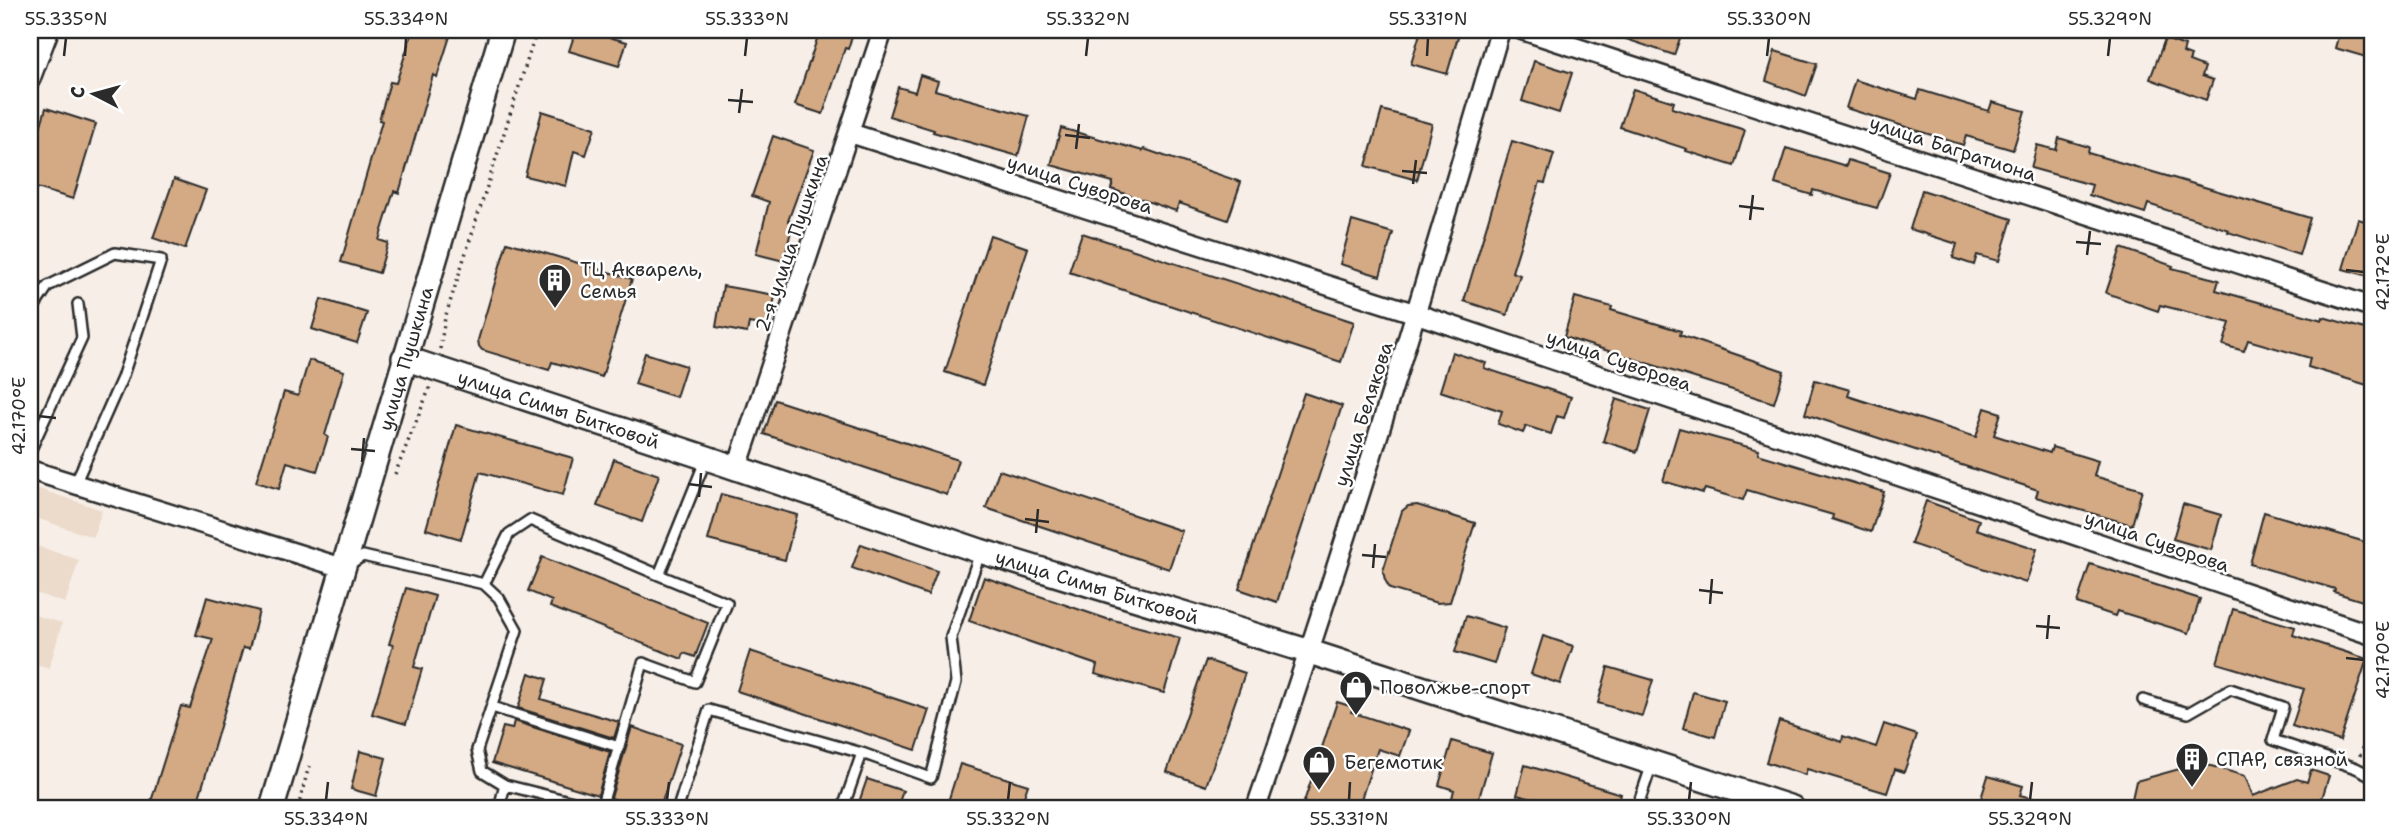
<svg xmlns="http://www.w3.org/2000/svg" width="2402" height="838" font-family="'Shantell Sans',sans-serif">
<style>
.built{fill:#ecdaca}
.building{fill:#d4aa85;stroke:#2b2b2b;stroke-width:2}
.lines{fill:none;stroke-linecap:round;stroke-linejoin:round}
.service-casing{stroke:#2b2b2b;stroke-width:14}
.minor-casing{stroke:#2b2b2b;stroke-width:23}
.tertiary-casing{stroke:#2b2b2b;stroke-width:28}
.path{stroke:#2b2b2b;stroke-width:3.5;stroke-dasharray:2 5;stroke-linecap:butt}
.service{stroke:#fff;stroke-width:9}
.minor{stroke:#fff;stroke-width:18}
.tertiary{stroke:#fff;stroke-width:23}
.ticks{fill:none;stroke:#2b2b2b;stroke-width:2.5}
.labels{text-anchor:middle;stroke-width:5;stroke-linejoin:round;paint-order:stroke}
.street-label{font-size:19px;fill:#2b2b2b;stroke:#fff}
.poi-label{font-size:19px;fill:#2b2b2b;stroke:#fff;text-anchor:start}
.neatline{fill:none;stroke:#2b2b2b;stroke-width:2.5}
.ticks-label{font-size:18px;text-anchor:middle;fill:#2b2b2b}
</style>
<rect width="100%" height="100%" fill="#f6eee7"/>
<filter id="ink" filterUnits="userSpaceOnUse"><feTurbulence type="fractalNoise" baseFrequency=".0143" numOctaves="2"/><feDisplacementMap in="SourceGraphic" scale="14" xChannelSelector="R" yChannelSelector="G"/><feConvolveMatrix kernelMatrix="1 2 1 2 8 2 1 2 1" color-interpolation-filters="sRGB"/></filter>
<g filter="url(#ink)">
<!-- built -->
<path class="built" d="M30,486L102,510L93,537L30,516Z
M30,544L79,560L65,603L30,591Z
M30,614L62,623L49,669L30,663Z"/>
<!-- building -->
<path class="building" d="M413,30H452L437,77L433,75L399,193L394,191L379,240L388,243L379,273L341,262L382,121L379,120L390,82L396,83Z
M576,30H607L605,36L627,42L619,66L569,51Z
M820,30H854L848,49L845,48L823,114L795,105Z
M1421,30H1460L1447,74L1411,64Z
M1608,30H1683L1674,55L1608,33Z
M2340,30H2372L2366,57L2335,48Z
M2165,39L2185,46L2183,53L2191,56L2189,61L2205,67L2202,76L2213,80L2206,100L2150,79Z
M1775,51L1817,64L1806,96L1766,81Z
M1534,61L1572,73L1559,113L1522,101Z
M920,75L938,81L935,90L1029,116L1018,156L933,132L934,130L889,116L898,87L915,92Z
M1855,80L1917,99L1920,90L1989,111L1992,102L2025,111L2013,150L1966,136L1963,145L1846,108Z
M1633,89L1674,102L1672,108L1745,130L1734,166L1686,151L1687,149L1620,127Z
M46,108L96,124L73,199L30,186V162Z
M1382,110L1432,124L1417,180L1366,166Z
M542,111L595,128L586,155L574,151L566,186L525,176Z
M1061,128L1143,151L1144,149L1241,182L1228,220L1179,203L1176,211L1111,189L1113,182L1051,165Z
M773,136L814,150L788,221L793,222L784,261L756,254L769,202L752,196Z
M2059,138L2089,147L2088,153L2310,218L2299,255L2228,232L2229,230L2148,204L2145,213L2089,195L2092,185L2031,168L2037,145L2056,150Z
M1512,141L1554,154L1545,183L1540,182L1512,272L1520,275L1507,315L1464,301Z
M1786,148L1846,166L1848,160L1890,173L1877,208L1813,190L1812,195L1775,184Z
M174,179L206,190L185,249L153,238Z
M1922,190L2012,219L1999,261L1977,255L1974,265L1953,258L1957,244L1910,229Z
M2358,219L2372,223V277L2343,269Z
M1352,221L1393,233L1380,276L1340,264Z
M1082,233L1354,322L1341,362L1069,272Z
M990,235L1028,248L983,385L945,372Z
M507,242L632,279L602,377L552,362L549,370L482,350L479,346L478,340Z
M2121,248L2173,266L2172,268L2219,280L2216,290L2322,320L2323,317L2372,331V369L2367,385L2308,367L2310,358L2248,340L2244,351L2223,345L2230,323L2160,305L2158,311L2106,293Z
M723,286L775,295L770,327L749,323L747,333L716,327Z
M1575,297L1612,307L1611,310L1681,331L1680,335L1784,371L1774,403L1564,337Z
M321,299L367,313L357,343L312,329Z
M1452,352L1486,363L1484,368L1571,397L1564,418L1557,416L1551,434L1526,426L1523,433L1498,424L1502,411L1440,391Z
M645,353L686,366L676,397L635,384Z
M309,360L344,371L325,435L328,437L317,471L287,462L279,489L256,482L284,392L298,396Z
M1815,380L1850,390L1848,396L1976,437L1985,408L2001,413L1994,435L2050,453L2052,447L2098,461L2094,476L2142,490L2132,525L2036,497L2038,490L1805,414Z
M1304,393L1342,406L1277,602L1239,589Z
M1616,399L1650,410L1637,452L1603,441Z
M775,400L958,460L947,495L764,434Z
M456,425L573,458L563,495L480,472L461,539L426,529Z
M1679,428L1759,450L1758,454L1884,492L1871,532L1832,519L1833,515L1747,490L1743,500L1705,489L1703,493L1663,481Z
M614,459L659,475L642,522L597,506Z
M999,470L1182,531L1169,569L986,508Z
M721,494L797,515L785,560L708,540Z
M1926,501L1979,520L1976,529L2037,549L2026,583L1911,544Z
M2183,504L2221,515L2211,550L2173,539Z
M1417,505L1475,523L1450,602L1437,603L1390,589L1385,580L1383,571L1402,511L1408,506Z
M2264,512L2372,544V604L2334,592L2335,589L2250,564Z
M861,544L937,571L928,595L852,568Z
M542,557L708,623L695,657L684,653L682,659L550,607L552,601L528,591Z
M2090,564L2200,599L2189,633L2117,611L2115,616L2077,603Z
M984,577L1110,620V619L1180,638L1164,693L1095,674L1097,665L969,621Z
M406,588L435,596L414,667L422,669L406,724L372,714L393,645L389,644Z
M207,597L259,611L249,649L243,648L196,808H149L181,706L190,708L213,639L196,635Z
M2233,609L2295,627L2293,635L2367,659L2340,741L2292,726L2304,689L2217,663Z
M1466,616L1505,628L1494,664L1455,652Z
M1543,636L1573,646L1560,684L1531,674Z
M750,651L929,710L916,750L737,691Z
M1206,660L1245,673L1206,786L1167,772Z
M1608,667L1653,680L1642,716L1598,703Z
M529,673L547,679L541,699L619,722L614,738L518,708Z
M1693,692L1725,701L1715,737L1683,728Z
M1337,702L1353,707L1351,712L1409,731L1400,756L1378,749L1358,808H1302Z
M514,721L610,752L598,795L492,763L503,727L512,729Z
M1779,721L1842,742L1843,736L1876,747L1884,724L1917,735L1904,772L1895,769L1887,793L1807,769L1805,775L1766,762Z
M632,727L681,744L660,808H641L611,798Z
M1452,741L1492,753L1477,805L1452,798L1454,790L1439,785Z
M360,751L386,758L376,796L351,789Z
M2201,763L2245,776L2253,796L2297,779L2307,782L2311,770L2329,776L2319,808H2130L2136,781Z
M960,764L1028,785L1020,808H946Z
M1525,765L1621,794L1617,808H1568L1517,795Z
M1988,776L2023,786L2020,795L2051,803L2050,808H1978Z
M867,779L903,791L897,808H857Z"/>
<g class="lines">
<defs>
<path id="service" d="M30,313L48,286L115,253L161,260L122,378L75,484
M30,451L82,338L78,304
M348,565L363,556L484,584L499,598L517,630L477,750L482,771L505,785L499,808
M484,584L509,534L530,520L659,575
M2143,700L2188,713L2230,689L2283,707L2273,740L2356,768L2372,776
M492,707L619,747
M505,785L597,808
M601,808L643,663L695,682L727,603L659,575L706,459
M678,808L709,710L862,753
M843,808L862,753L931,778L956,682L951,637L980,553
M1637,808L1652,764"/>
<path id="minor" d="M1522,30L2372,307
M30,80L49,30
M850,133L1417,314L2372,635
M737,468L883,30
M30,470L343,568
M1256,808C1345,551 1424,291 1500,30"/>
<g id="tertiary">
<path id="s1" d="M404,358L707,458L980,551L1310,652L1792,808"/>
<path id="s2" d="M272,808L503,30"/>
</g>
</defs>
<!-- service casing -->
<use href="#service" class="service-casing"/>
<!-- minor casing -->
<use href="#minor" class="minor-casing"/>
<!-- tertiary casing -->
<use href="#tertiary" class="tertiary-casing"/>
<!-- path -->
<path class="path" d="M440,349L445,318L537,30
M395,474L430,387
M2360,756L2372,714
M298,808L309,766"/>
<!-- service -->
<use href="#service" class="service"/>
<!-- minor -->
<use href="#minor" class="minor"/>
<!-- tertiary -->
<use href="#tertiary" class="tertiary"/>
</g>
</g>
<!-- ticks -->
<path class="ticks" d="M64,56L66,38M405,56L406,38M745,56L747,38M1086,56L1088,38M1427,56L1428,38M1767,56L1769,38M2108,56L2110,38M728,100L753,102M739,113L742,89M1065,135L1090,138M1076,149L1079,124M1402,171L1427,173M1413,184L1416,160M1739,206L1764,209M1750,220L1753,195M2076,242L2101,244M2087,255L2090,231M2346,270L2364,272M38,416L56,418M351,449L375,451M362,462L364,438M688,484L712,487M699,497L701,473M1025,519L1049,522M1036,533L1038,509M1362,555L1386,557M1373,568L1375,544M1699,590L1723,593M1710,604L1712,579M2036,626L2060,628M2047,639L2049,615M2346,658L2364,660M326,800L328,782M667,800L669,782M1008,800L1010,782M1349,800L1350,782M1689,800L1691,782M2030,800L2032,782"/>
<!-- icons -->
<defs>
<symbol id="building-pin" viewBox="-11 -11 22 30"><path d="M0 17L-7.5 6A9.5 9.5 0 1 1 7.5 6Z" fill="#2b2b2b" stroke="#fff"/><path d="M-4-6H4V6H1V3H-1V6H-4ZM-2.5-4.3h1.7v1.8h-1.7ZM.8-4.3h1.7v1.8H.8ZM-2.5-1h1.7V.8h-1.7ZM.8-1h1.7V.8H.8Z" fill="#fff"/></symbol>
<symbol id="shop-pin" viewBox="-11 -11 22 30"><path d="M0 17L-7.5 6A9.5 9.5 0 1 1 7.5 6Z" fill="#2b2b2b" stroke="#fff"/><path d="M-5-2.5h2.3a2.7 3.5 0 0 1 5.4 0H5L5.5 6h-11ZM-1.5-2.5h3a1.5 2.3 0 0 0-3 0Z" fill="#fff"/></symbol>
</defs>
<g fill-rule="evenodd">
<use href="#building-pin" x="536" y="261" width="38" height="52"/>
<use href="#shop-pin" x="1337" y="668" width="38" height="52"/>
<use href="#building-pin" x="2173" y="740" width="38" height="52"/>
<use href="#shop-pin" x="1300" y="743" width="38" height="52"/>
</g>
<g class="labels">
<!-- street labels -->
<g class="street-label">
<text transform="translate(1953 148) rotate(18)" y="7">улица Багратиона</text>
<text transform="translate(1080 184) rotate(18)" y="7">улица Суворова</text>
<text transform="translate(791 243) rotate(-71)" y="7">2-я улица Пушкина</text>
<text dy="7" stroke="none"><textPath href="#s2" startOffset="469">улица Пушкина</textPath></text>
<text transform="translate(1619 360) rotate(19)" y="7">улица Суворова</text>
<text dy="7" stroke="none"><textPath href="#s1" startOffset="163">улица Симы Битковой</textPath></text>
<text transform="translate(1363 414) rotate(-72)" y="7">улица Белякова</text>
<text transform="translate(2157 541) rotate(19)" y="7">улица Суворова</text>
<text dy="7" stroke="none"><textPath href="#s1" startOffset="730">улица Симы Битковой</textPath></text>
</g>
<!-- poi labels -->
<g class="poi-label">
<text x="580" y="276">ТЦ Акварель,<tspan x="580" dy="22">Семья</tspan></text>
<text x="1380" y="694">Поволжье-спорт</text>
<text x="2216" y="766">СПАР, связной</text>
<text x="1344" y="769">Бегемотик</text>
</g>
</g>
<!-- margin -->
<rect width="2402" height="838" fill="none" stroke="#fff" stroke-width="77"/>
<!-- north arrow -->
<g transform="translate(94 94) rotate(276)" stroke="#ffffff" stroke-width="5" paint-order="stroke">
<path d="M0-5L12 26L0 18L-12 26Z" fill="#2b2b2b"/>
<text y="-10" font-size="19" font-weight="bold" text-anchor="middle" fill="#2b2b2b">С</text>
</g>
<rect x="38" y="38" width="2326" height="762" class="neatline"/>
<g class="ticks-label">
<text x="66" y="25">55.335°N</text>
<text x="406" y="25">55.334°N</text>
<text x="747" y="25">55.333°N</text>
<text x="1088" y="25">55.332°N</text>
<text x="1428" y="25">55.331°N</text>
<text x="1769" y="25">55.330°N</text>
<text x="2110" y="25">55.329°N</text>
<text transform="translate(2383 272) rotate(-90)" y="6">42.172°E</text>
<text transform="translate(19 416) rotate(-90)" y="6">42.170°E</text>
<text transform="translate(2383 660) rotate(-90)" y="6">42.170°E</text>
<text x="326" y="825">55.334°N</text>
<text x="667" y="825">55.333°N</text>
<text x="1008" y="825">55.332°N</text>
<text x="1349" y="825">55.331°N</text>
<text x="1689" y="825">55.330°N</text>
<text x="2030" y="825">55.329°N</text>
</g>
</svg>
